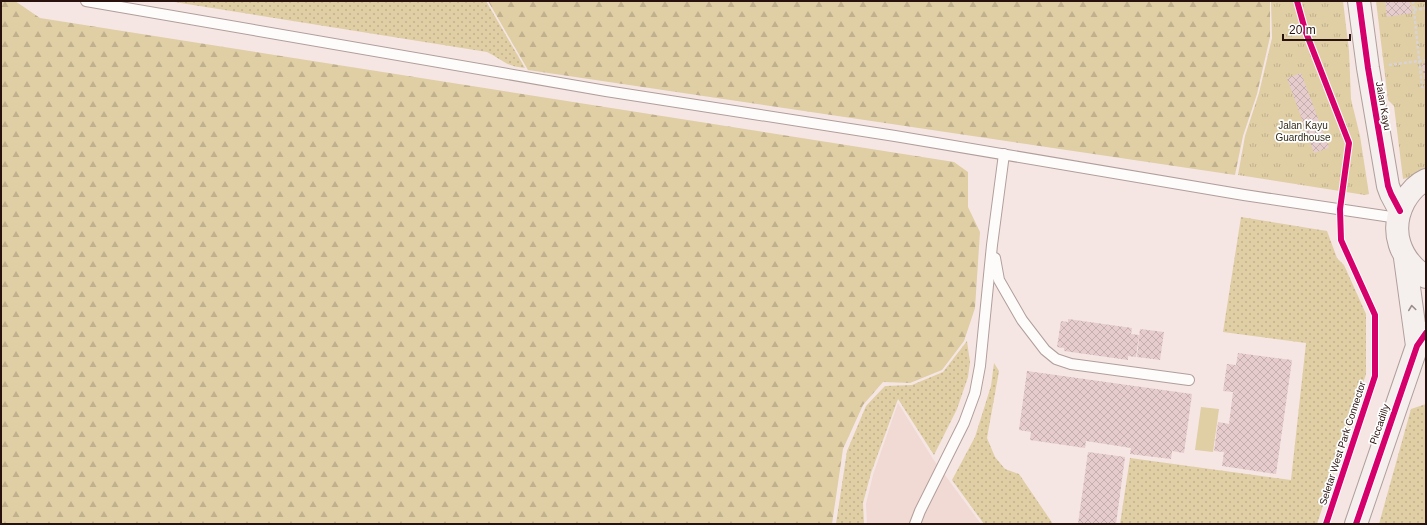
<svg xmlns="http://www.w3.org/2000/svg" width="1427" height="525" font-family="Arial,sans-serif">
<style>
.built{fill:#f1d9d4}
.grass{fill:url(#grass-dots)}
.forest{fill:url(#forest-firs)}
.park{fill:url(#park-tufts)}
.pitch{fill:#e0cea5}
.building{fill:url(#building-cross-hatch)}
.lines{fill:none;stroke-linecap:round;stroke-linejoin:round}
.lane-casing{stroke:#b09e9a;stroke-width:12}
.secondary-casing{stroke:#b09e9a;stroke-width:24}
.path{stroke:#d9d4d3;stroke-width:2.5;stroke-dasharray:3 2;stroke-linecap:butt}
.lane{stroke:#fefbfb;stroke-width:10}
.secondary{stroke:#f5efee;stroke-width:22}
.cycleway-casing{stroke:#fff;stroke-width:8}
.cycleway{stroke:#d6006c;stroke-width:6}
.oneway{stroke:#998c89}
.labels{text-anchor:middle;stroke-width:3.5;stroke-linejoin:round;paint-order:stroke}
.street-label{font-size:10px;fill:#29120d;stroke:#fff}
.park-label{font-size:10px;fill:#322c16;stroke:#fff}
</style>
<defs>
<pattern id="grass-dots" width="8" height="8" patternUnits="userSpaceOnUse"><rect width="8" height="8" fill="#e0cea5"/><path d="M2 2h.1M6 6h.1" fill="none" stroke="#c0b08d" stroke-width="1.8" stroke-linecap="round"/></pattern>
<pattern id="forest-firs" width="22" height="20" patternUnits="userSpaceOnUse"><rect width="22" height="20" fill="#e0cea5"/><path d="M5 1l3.5 6h-7zM16 11l3.5 6h-7z" fill="#c0b08d"/></pattern>
<pattern id="park-tufts" width="24" height="20" patternUnits="userSpaceOnUse"><rect width="24" height="20" fill="#e0cea5"/><path d="M3 7l-1-3M5 7V3M7 7l1-3M15 17l-1-3M17 17v-4M19 17l1-3" fill="none" stroke="#c0b08d"/></pattern>
<pattern id="building-cross-hatch" width="8" height="8" patternUnits="userSpaceOnUse"><rect width="8" height="8" fill="#e6cccc"/><path d="M0 0l8 8M0 8l8-8" fill="none" stroke="#c5aeae"/></pattern>
</defs>
<rect width="100%" height="100%" fill="#f5e6e3"/>
<!-- built -->
<path class="built" d="M898,403L933,459L981,524H867L866,504L873,475Z"/>
<!-- grass -->
<path class="grass" d="M168,1H486L525,68C505,66 503,60 487,52Z
M1241,217L1327,231L1337,258L1344,265L1366,314V374L1317,524H1120L1130,458L1291,480L1306,343L1223,332Z
M967,341L970,362L968,377L957,409L934,455L898,399L871,473L863,503L864,524H836L847,451L866,406L885,386L912,385L943,372Z
M994,363L999,371L987,438L995,457L1005,469L1019,474L1053,524H984L952,480L975,437L991,386Z
M1426,404V524H1379L1411,409Z"/>
<!-- forest -->
<path class="forest" d="M1,1H15L40,18L954,162L968,172V207L980,232L975,308L964,341L942,370L910,383L883,382L863,405L843,449L832,524H1Z
M488,1H1270V37L1257,94L1243,136L1235,175L528,70Z"/>
<!-- park -->
<path class="park" d="M1271,1H1343L1349,51L1351,99L1360,136L1369,194L1365,195L1238,175L1245,136L1259,93L1272,38Z
M1376,1H1426V167C1420,173 1412,177 1403,179L1394,106L1388,100Z"/>
<!-- pitch -->
<path class="pitch" d="M1201,407L1219,409L1213,452L1195,450Z"/>
<!-- building -->
<path class="building" d="M1385,1H1410L1412,13L1387,17Z
M1426,63V83H1425L1422,64Z
M1301,73L1329,148L1314,153L1287,78Z
M1068,319L1132,328L1131,334L1139,335L1136,357L1128,356V360L1064,351V348L1057,347L1061,321L1068,322Z
M1140,329L1164,332L1160,360L1137,357Z
M1238,353L1292,360L1276,474L1222,466L1224,452L1214,451L1218,422L1229,424L1233,392L1223,391L1227,364L1236,365Z
M1027,371L1192,394L1184,453L1172,451L1171,459L1130,454L1131,448L1086,441L1085,448L1030,440L1031,432L1019,430Z
M1088,452L1125,457L1116,524H1078Z"/>
<g class="lines">
<defs>
<path id="lane" d="M86,1L606,91L895,136L1244,195L1398,218
M995,258L999,280L1022,320L1045,350L1056,359L1071,364L1189,380
M915,524L920,511L964,423L975,393L980,366L992,245L1004,154"/>
<path id="secondary" d="M1359,1L1368,68L1388,186L1391,194L1400,211
M1426,180C1417,184 1409,193 1404,202C1389,231 1400,260 1426,277
M1405,258L1417,346
M1356,524L1417,346L1426,333"/>
</defs>
<!-- lane casing -->
<use href="#lane" class="lane-casing"/>
<!-- secondary casing -->
<use href="#secondary" class="secondary-casing"/>
<!-- path -->
<path class="path" d="M1413,1L1422,87H1426
M1414,10L1426,8
M1389,65L1426,60"/>
<!-- lane -->
<use href="#lane" class="lane"/>
<!-- secondary -->
<use href="#secondary" class="secondary"/>
<defs>
<path id="cycleway" d="M1297,1L1305,30L1349,143L1340,209L1341,240L1375,315V376L1326,524
M1359,1L1368,68L1388,186L1391,194L1400,211
M1356,524L1417,346L1426,333"/>
</defs>
<!-- cycleway casing -->
<use href="#cycleway" class="cycleway-casing"/>
<!-- cycleway -->
<use href="#cycleway" class="cycleway"/>
</g>
<!-- one-way arrows -->
<defs><path id="oneway-chevron" d="M-2-3.5L2.5 0L-2 3.5" fill="none" stroke-width="1.6" stroke-linecap="round" stroke-linejoin="round"/></defs>
<use class="oneway" href="#oneway-chevron" transform="translate(1412 308) rotate(-98)"/>
<g class="labels">
<!-- street labels -->
<g class="street-label">
<text transform="translate(1384 106) rotate(80)" y="4">Jalan Kayu</text>
<text transform="translate(1379 424) rotate(-71)" y="4">Piccadilly</text>
<text transform="translate(1342 443) rotate(-72)" y="4">Seletar West Park Connector</text>
</g>
<!-- park labels -->
<g class="park-label">
<text x="1303" y="129">Jalan Kayu<tspan x="1303" dy="12">Guardhouse</tspan></text>
</g>
</g>
<!-- border -->
<rect width="1427" height="525" fill="none" stroke="#29120d" stroke-width="4"/>
<!-- scale -->
<path d="M1283 34v6h67v-6" fill="none" stroke="#29120d" stroke-width="2"/>
<text x="1289" y="34" font-size="12" fill="#29120d" stroke="#ffffff" stroke-width="3" paint-order="stroke">20 m</text>
</svg>
